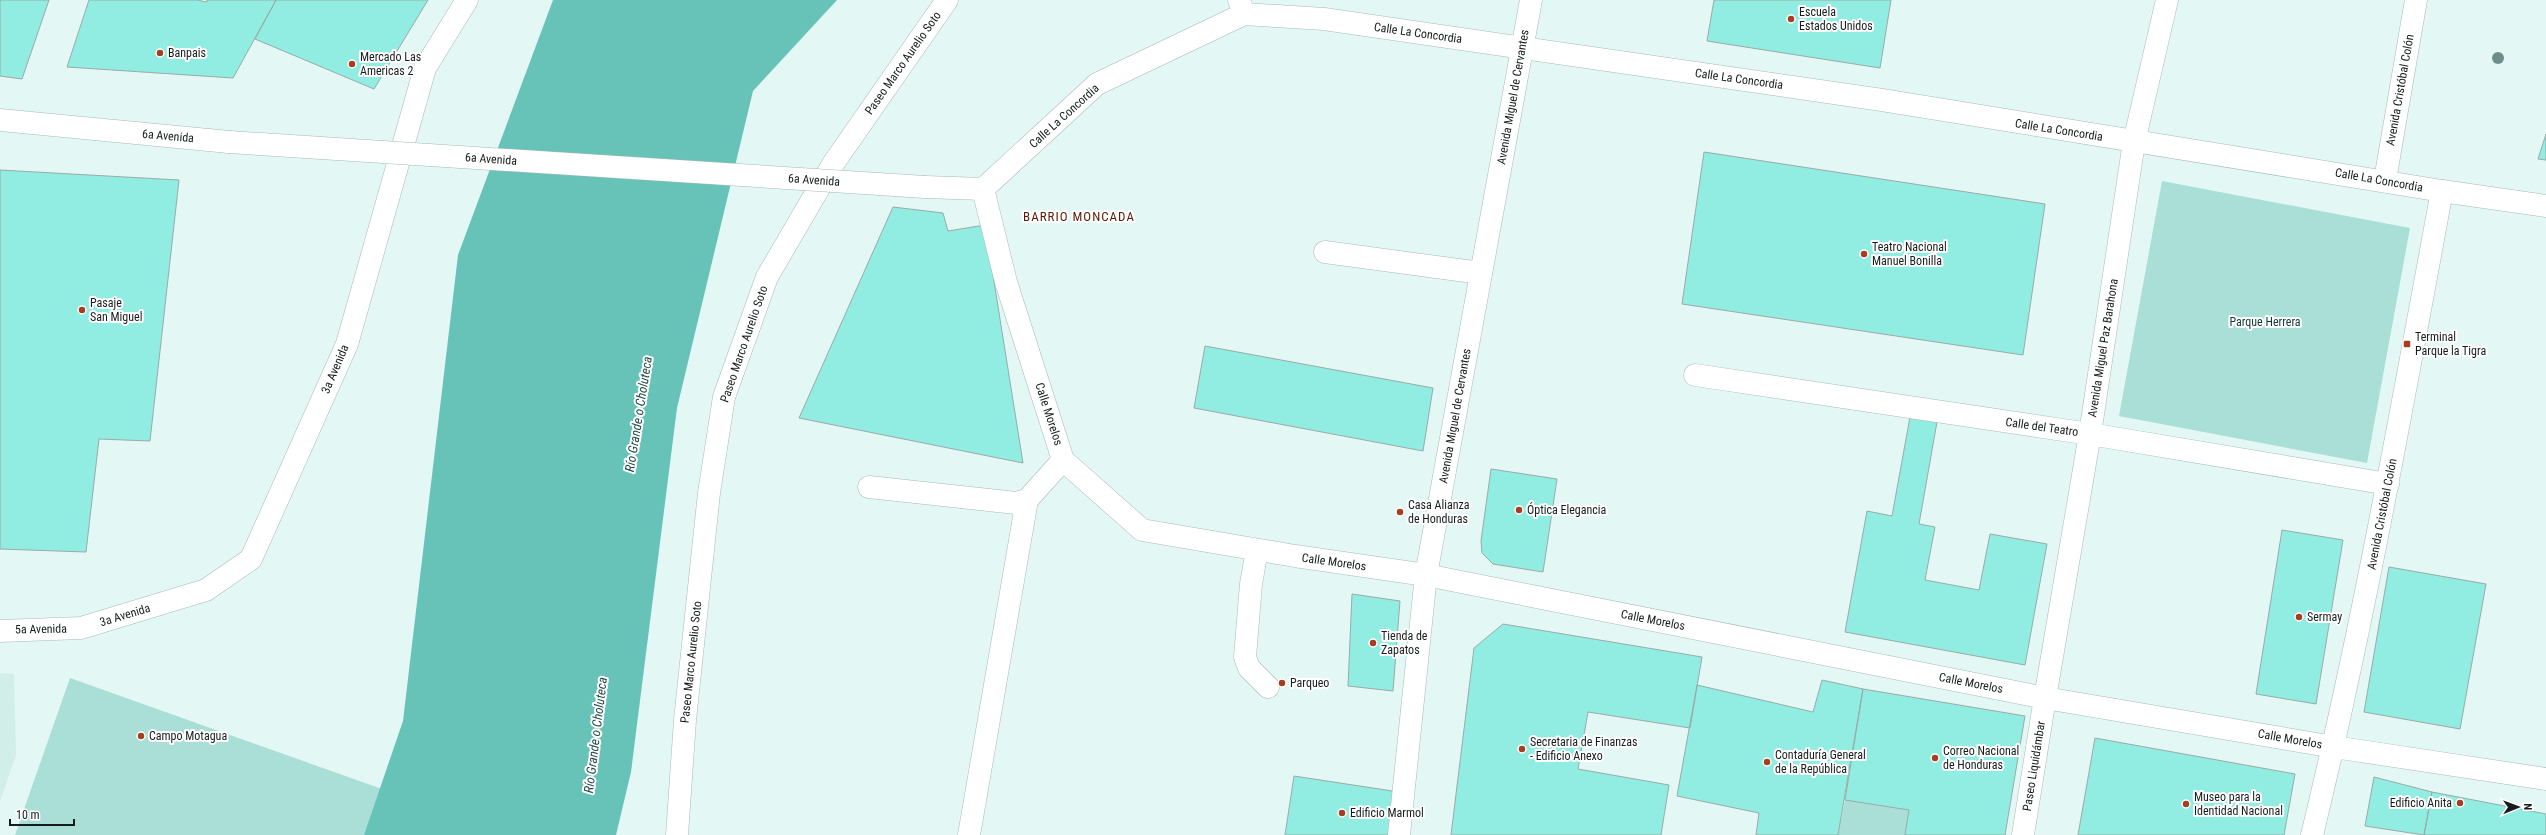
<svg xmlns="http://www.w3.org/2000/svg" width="2546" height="835" font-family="'Roboto Condensed',sans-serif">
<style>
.built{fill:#d1eee9}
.green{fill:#a9dfd7}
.water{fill:#67c3b8}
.building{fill:#91ece1;stroke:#99aba8}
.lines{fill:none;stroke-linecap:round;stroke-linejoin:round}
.service-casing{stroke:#a7bab7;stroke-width:23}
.pedestrian-casing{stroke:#a7bab7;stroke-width:23}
.minor-casing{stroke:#a7bab7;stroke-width:23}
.tertiary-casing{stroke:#a7bab7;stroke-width:23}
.secondary-casing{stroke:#a7bab7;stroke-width:23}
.service{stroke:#fff;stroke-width:22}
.pedestrian{stroke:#fff;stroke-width:22}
.minor{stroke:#fff;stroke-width:22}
.tertiary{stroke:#fff;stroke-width:22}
.secondary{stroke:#fff;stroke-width:22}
.tertiary-bridge-casing{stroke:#a7bab7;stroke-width:23;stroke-linecap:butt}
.tertiary-bridge{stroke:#fff;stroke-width:22}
.tree{fill:#6d8e8b}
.poi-dot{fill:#a63e22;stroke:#fff;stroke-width:1.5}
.labels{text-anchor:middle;stroke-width:4;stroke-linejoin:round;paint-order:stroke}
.poi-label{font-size:12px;fill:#151c1b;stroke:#fff;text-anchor:start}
.street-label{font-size:12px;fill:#151c1b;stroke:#fff}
.park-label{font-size:12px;fill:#0d3935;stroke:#fff}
.neighbourhood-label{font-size:13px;letter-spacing:1px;fill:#5c1a08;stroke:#fff}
.water-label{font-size:13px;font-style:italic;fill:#1f4944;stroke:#fff}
</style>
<rect width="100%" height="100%" fill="#e3f7f4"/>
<!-- built -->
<path class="built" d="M0,673L14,674L16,755L0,801Z"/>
<!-- green -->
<path class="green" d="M2162,181L2410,228L2367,463L2119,416Z
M70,678L396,794L381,835H15Z
M1845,800L1909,810L1905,835H1838Z"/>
<!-- water -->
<path class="water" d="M553,0H837L753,91L677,408L631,772L616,835H364L403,721L458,255Z"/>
<!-- building -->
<path class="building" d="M0,0H49L22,79L0,76Z
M89,0H197L207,2V0H276L233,78L67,67Z
M276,0H428L374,89L255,39Z
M1714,0H1891L1880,68L1707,41Z
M2546,134V160L2538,159Z
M1704,152L2045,204L2023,355L1682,304Z
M0,170L179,180L150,441L99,439L86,552L0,549Z
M893,207L943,213L948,231L985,225L1023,463L799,418Z
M1205,346L1433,388L1423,451L1194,408Z
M1910,417L1937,422L1919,524L1935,527L1925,580L1979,590L1990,534L2047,544L2025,665L1845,632L1867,511L1892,516Z
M1491,469L1557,479L1543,572L1493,564L1482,553L1481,541Z
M2282,530L2343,540L2316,704L2256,694Z
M2389,567L2486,584L2460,729L2364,712Z
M1352,594L1400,601L1393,691L1348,686Z
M1503,624L1702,657L1690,728L1588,712L1578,769L1669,785L1661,835H1451L1474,648Z
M1822,680L1863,689L1838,835H1756L1759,813L1677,796L1697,685L1813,712Z
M1863,689L2025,716L2005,835H1905L1909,810L1845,800Z
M2095,738L2295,774L2284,835H2078Z
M1294,776L1399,792L1393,835H1285Z
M2374,777L2432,792L2424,835L2365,826Z
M2432,792L2546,814V835H2424Z"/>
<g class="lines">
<defs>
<path id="service" d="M1325,252L1481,273
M869,487L1016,503L1027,500L1063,460
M1257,550L1251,584L1245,657L1249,668L1268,687
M0,631L81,628L206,590L251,559L347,344L425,68L467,0
M969,835L1027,500"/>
<path id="pedestrian" d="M2023,835L2045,698"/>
<path id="minor" d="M1239,0L1244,14
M2385,180L2416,0
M1695,375L2090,434L2388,484
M2045,698L2090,434L2134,142L2167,0
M1399,835L1426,575L1531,0"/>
<path id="tertiary" d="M0,120L229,142
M925,187L983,189
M983,189L1006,282L1063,460L1142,530L1295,556L1426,575L2045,698L2334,747
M983,189L1097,84L1244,14L1324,19L1882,100L2442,191
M677,835L685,720L709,493L724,397L767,277L833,164L947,0"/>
<path id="secondary" d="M2334,747L2546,779
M2312,835C2364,622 2402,406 2442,191L2546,206"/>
</defs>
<!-- service casing -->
<use href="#service" class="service-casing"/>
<!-- pedestrian casing -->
<use href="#pedestrian" class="pedestrian-casing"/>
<!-- minor casing -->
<use href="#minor" class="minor-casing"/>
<!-- tertiary casing -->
<use href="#tertiary" class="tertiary-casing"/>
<!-- secondary casing -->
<use href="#secondary" class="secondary-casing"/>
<!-- service -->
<use href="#service" class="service"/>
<!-- pedestrian -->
<use href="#pedestrian" class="pedestrian"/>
<!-- minor -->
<use href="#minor" class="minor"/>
<!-- tertiary -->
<use href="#tertiary" class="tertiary"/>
<!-- secondary -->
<use href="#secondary" class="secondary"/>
<defs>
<path id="tertiary-bridge" d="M229,142L925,187"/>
</defs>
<!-- tertiary-bridge casing -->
<use href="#tertiary-bridge" class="tertiary-bridge-casing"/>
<!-- tertiary-bridge -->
<use href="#tertiary-bridge" class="tertiary-bridge"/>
</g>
<!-- trees -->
<circle class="tree" cx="2498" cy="58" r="6"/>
<!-- markers -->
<g class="poi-dot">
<circle cx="1791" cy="19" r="4"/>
<circle cx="160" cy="53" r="4"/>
<circle cx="352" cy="64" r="4"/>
<circle cx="1864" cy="254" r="4"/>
<circle cx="82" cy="310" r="4"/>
<rect x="2403" y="340" width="8" height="8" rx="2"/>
<circle cx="1519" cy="510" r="4"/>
<circle cx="1400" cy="512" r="4"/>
<circle cx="2299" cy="617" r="4"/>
<circle cx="1373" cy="643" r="4"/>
<circle cx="1282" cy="683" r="4"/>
<circle cx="141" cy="736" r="4"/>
<circle cx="1522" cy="749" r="4"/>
<circle cx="1935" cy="758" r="4"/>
<circle cx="1767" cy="762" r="4"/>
<circle cx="2460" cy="803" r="4"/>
<circle cx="2186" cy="804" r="4"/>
<circle cx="1342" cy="813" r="4"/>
</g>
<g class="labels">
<!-- poi labels -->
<g class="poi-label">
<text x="1799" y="16">Escuela<tspan x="1799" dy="14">Estados Unidos</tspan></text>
<text x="168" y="57">Banpais</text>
<text x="360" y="61">Mercado Las<tspan x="360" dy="14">Americas 2</tspan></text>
<text x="1872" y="251">Teatro Nacional<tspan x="1872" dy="14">Manuel Bonilla</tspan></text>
<text x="90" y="307">Pasaje<tspan x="90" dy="14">San Miguel</tspan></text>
<text x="2415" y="341">Terminal<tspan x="2415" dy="14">Parque la Tigra</tspan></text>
<text x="1408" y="509">Casa Alianza<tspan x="1408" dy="14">de Honduras</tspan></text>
<text x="1527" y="514">Óptica Elegancia</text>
<text x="2307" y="621">Sermay</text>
<text x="1381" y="640">Tienda de<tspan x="1381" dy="14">Zapatos</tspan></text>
<text x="1290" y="687">Parqueo</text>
<text x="149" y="740">Campo Motagua</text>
<text x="1530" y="746">Secretaria de Finanzas<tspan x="1530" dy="14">- Edificio Anexo</tspan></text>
<text x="1943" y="755">Correo Nacional<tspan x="1943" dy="14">de Honduras</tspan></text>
<text x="1775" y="759">Contaduría General<tspan x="1775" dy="14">de la República</tspan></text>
<text x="2194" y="801">Museo para la<tspan x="2194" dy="14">Identidad Nacional</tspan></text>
<text x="2452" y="807" text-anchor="end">Edificio Anita</text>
<text x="1350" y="817">Edificio Marmol</text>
</g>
<!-- street labels -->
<g class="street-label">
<text transform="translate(1418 33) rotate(8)" y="4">Calle La Concordia</text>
<text transform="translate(903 63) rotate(-55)" y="4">Paseo Marco Aurelio Soto</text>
<text transform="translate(1739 79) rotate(8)" y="4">Calle La Concordia</text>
<text transform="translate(2400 90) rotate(-80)" y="4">Avenida Cristóbal Colón</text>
<text transform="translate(1513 97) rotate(-80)" y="4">Avenida Miguel de Cervantes</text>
<text transform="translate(1064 116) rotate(-42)" y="4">Calle La Concordia</text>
<text transform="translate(2059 130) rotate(9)" y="4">Calle La Concordia</text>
<text transform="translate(168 136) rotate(5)" y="4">6a Avenida</text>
<text transform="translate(491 159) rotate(4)" y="4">6a Avenida</text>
<text transform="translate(814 180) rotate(4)" y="4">6a Avenida</text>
<text transform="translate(2379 180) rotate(10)" y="4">Calle La Concordia</text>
<text transform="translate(744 344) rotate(-71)" y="4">Paseo Marco Aurelio Soto</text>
<text transform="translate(2103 348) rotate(-81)" y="4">Avenida Miguel Paz Barahona</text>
<text transform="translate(335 369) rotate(-67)" y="4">3a Avenida</text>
<text transform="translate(1049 414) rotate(72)" y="4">Calle Morelos</text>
<text transform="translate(1455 416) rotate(-80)" y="4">Avenida Miguel de Cervantes</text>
<text transform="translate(2042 427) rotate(8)" y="4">Calle del Teatro</text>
<text transform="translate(2382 514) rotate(-79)" y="4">Avenida Cristóbal Colón</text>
<text transform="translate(1334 562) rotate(8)" y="4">Calle Morelos</text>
<text transform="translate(125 615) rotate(-17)" y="4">3a Avenida</text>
<text transform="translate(1653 620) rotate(11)" y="4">Calle Morelos</text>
<text transform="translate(41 629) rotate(-1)" y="4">5a Avenida</text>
<text transform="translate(691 662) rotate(-84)" y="4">Paseo Marco Aurelio Soto</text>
<text transform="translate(1971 683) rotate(11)" y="4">Calle Morelos</text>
<text transform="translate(2290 739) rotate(10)" y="4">Calle Morelos</text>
<text transform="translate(2034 766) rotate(-81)" y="4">Paseo Liquidámbar</text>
</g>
<!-- park labels -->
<g class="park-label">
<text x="2265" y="326">Parque Herrera</text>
</g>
<!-- neighbourhood labels -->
<g class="neighbourhood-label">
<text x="1079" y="221">BARRIO MONCADA</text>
</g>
<!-- water labels -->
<g class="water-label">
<text transform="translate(638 414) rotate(-81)" y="5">Río Grande o Choluteca</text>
<text transform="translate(595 735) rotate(-83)" y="5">Río Grande o Choluteca</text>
</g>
</g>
<!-- north arrow -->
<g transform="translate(2518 807) rotate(89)" stroke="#ffffff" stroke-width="3" paint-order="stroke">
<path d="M0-3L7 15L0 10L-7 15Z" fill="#151c1b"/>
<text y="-6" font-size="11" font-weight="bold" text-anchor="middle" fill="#151c1b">N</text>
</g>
<!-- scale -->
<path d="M10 819v6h64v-6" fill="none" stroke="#151c1b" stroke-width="2"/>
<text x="16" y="819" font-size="12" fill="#151c1b" stroke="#ffffff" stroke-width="3" paint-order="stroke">10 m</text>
</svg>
